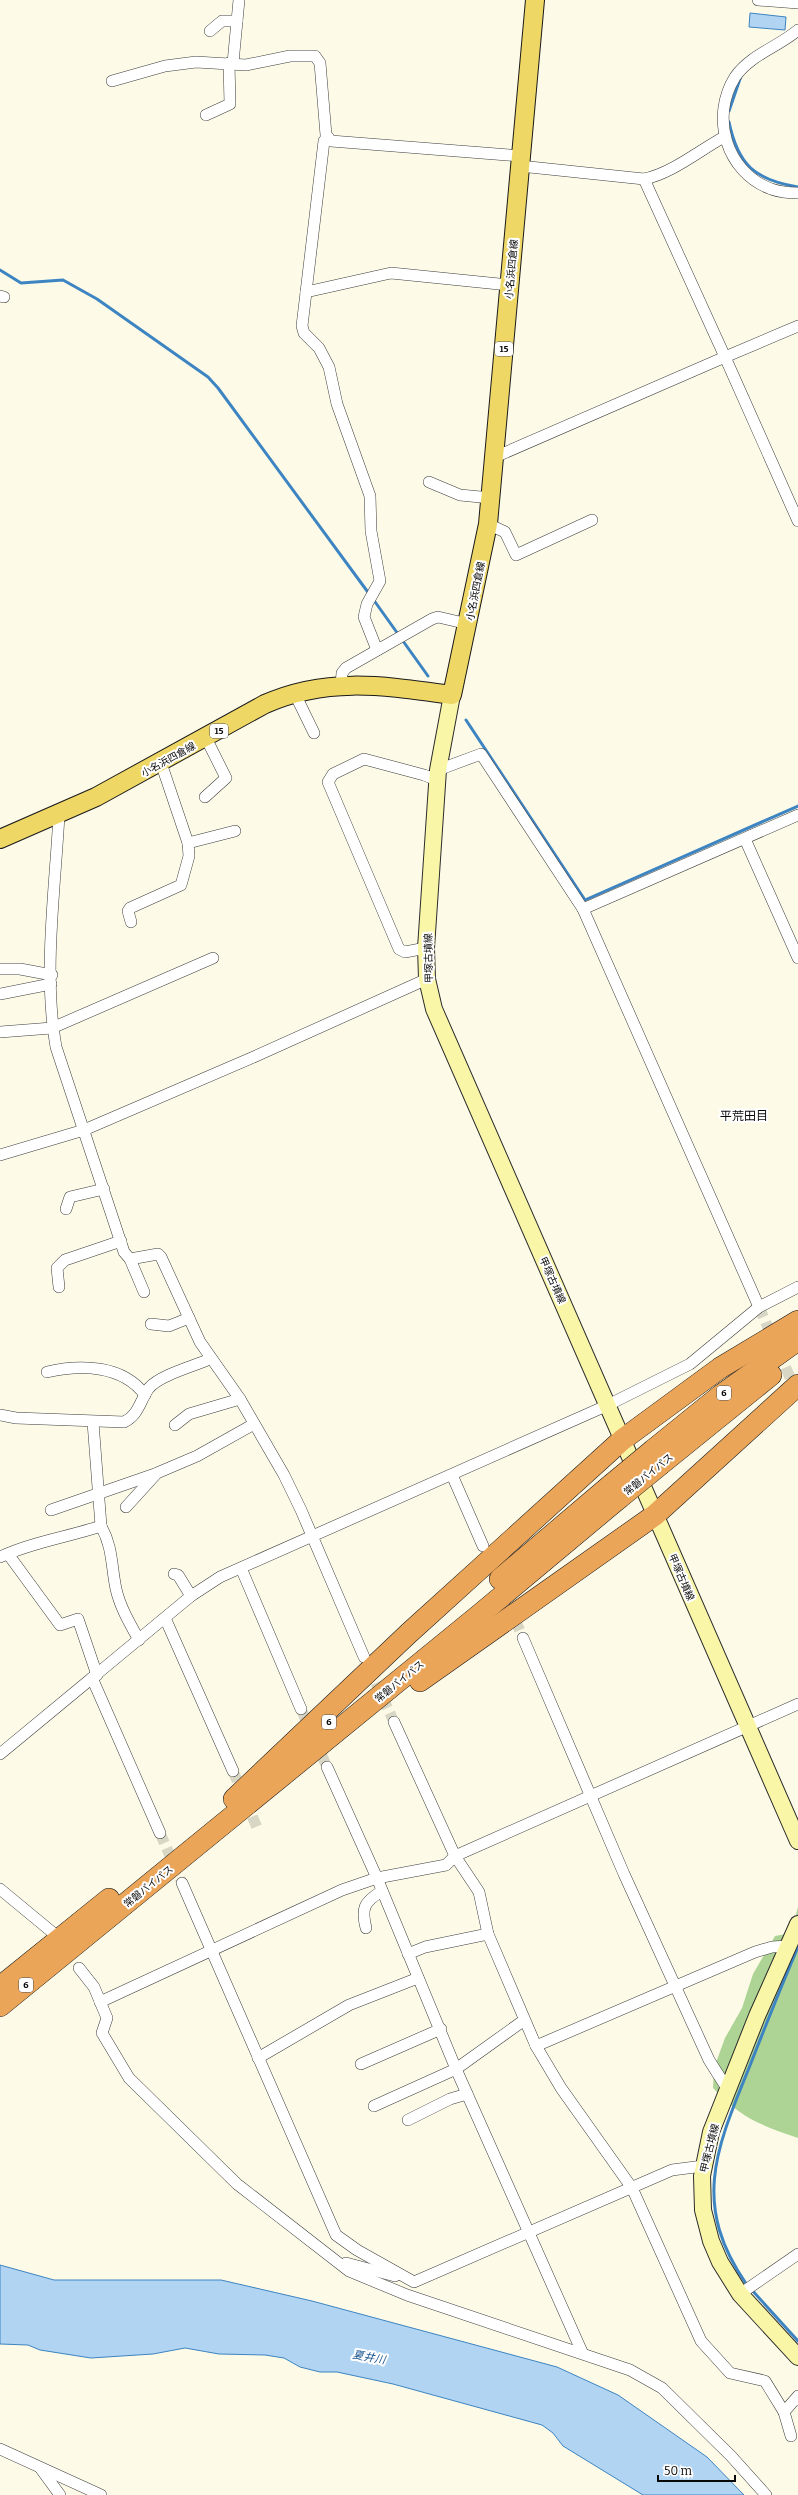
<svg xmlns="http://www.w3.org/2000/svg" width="798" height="2495" viewBox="0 0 798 2495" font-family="Bitter,'Noto Sans JP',serif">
<rect width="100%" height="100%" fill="#fdfbe7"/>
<path fill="#add495" d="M798,1907V2138C760,2125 741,2118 713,2088L714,2068L725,2038L742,2008L753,1974L775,1936L791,1933Z"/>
<g fill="#b0d4f1" stroke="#3d84c2">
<polygon points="750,13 786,17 785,30 749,27"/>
<polygon points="0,2265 54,2280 221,2280 312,2301 557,2367 618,2395 707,2457 744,2495 643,2495 563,2446 553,2433 542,2425 393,2384 337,2372 320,2372 300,2367 284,2358 265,2355 219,2354 185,2348 153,2354 91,2358 40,2350 28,2345 0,2344"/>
</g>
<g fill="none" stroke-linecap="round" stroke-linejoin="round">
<g stroke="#3d84c2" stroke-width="3">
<polyline points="729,111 741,76"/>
<path d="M729,122C738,165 755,180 798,187"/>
<polyline points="0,270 21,283 63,280 97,299 208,377 218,388 370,595"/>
<polyline points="373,599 428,676"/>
<polyline points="466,720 585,900 798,806"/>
<path d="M747,2285C691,2205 716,2149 749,2068C765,2027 781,1987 798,1947"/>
<polyline points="751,2289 798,2341"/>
</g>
<g stroke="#d8d7c6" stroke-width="11" stroke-dasharray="11 5.5" stroke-linecap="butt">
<polyline points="759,1307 796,1391"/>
<polyline points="502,1590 523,1638"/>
<polyline points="369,1668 394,1722"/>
<polyline points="301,1709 327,1767"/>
<polyline points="233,1771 258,1830"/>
<polyline points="160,1833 182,1883"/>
</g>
<g stroke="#3c3c3c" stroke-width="12">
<g id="street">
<polyline points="758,0 798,3"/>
<path d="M798,30C778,47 750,55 735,77C710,117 726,172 771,189C780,192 789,193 798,193"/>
<polyline points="210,31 222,21 237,21"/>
<polyline points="233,63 239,0"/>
<polyline points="112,81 165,66 196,62 246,65 290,56 315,56 320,63 326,135 331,141 521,156"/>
<polyline points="206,115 230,104 229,63"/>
<polyline points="328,137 324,141 302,326 304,333 319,348 329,367 337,404 370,496 371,531 380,581 367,604 364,617 377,650"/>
<path d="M520,166L644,179C671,174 700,150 724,137"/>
<polyline points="644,179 725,357 798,326"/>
<polyline points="306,292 391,273 509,285"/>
<polyline points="0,296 4,297"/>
<polyline points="495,457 725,357 798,521"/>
<polyline points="429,482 460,495 491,498"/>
<polyline points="488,524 505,532 516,555 592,520"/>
<polyline points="341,686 342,673 346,668 432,619 438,617 468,624"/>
<polyline points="294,692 314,733"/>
<polyline points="438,770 481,754 583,909 759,1307"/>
<polyline points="205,797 226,778 206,738"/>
<path d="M59,815C55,890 43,974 56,1047L124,1252L130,1259L158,1254L161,1257L200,1342L240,1399L284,1475L301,1510L364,1657"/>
<polyline points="745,839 798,958"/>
<polyline points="188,843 235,831"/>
<polyline points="583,909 798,815"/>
<polyline points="131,922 128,911 130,908 181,885 189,856 188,843 161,763"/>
<polyline points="426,948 405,952 399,949 328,782 333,774 364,759 424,775 437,780"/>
<polyline points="0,969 20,969 52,975"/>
<polyline points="0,994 51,984"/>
<polyline points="0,1032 52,1028 213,958"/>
<polyline points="0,1155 84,1130 256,1056 427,979"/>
<polyline points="66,1209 70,1197 104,1189"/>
<polyline points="130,1259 144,1292"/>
<polyline points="59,1287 57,1268 65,1260 121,1241"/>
<polyline points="151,1324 169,1326 189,1318"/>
<path d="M47,1372C81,1364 123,1365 145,1395"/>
<path d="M0,1415L16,1418L124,1422C139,1415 140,1400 149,1388C160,1375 194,1366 210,1359"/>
<polyline points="93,1422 101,1526"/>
<polyline points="175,1425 189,1414 240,1399"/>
<polyline points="452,1475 483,1546"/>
<polyline points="126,1507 157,1473 197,1456 254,1424"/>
<polyline points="51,1510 155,1474"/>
<polyline points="8,1554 60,1625 78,1619 97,1675"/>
<path d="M0,1557C32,1542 68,1537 101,1526C113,1548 111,1565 116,1589C120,1607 130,1624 139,1640"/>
<polyline points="241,1568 301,1709"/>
<polyline points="174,1574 178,1575 191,1596"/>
<polyline points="165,1618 233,1771"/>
<polyline points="523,1638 624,1874 709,2060 728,2090"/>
<polyline points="394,1722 455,1856 798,1704"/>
<polyline points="0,1754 92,1678"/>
<polyline points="327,1767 377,1878 456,2069 523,2021"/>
<polyline points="160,1833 92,1678 191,1596 220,1577 608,1405 690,1364 759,1307 798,1287"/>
<polyline points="182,1883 336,2235 357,2250 414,2282 672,2170 703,2166"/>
<polyline points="0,1889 52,1932"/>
<path d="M366,1928C361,1908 364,1902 382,1891"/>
<polyline points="408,1954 425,1947 488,1934"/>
<polyline points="79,1968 94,1987 107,2018 102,2033 129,2078 237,2184 349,2271 407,2295 630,2370 662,2388 731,2456 766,2495"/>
<polyline points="100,2002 342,1890 377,1878 446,1865 455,1856 479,1892 488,1934 536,2046 561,2088 632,2188 701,2341 730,2373 765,2381 784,2412 791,2436"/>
<polyline points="536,2046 755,1952 772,1947 789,1946"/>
<polyline points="258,2058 349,2005 418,1978"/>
<polyline points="361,2064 441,2029"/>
<polyline points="374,2106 456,2069 582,2352"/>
<polyline points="408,2120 450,2099 467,2094"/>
<polyline points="346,2263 395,2276"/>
<polyline points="740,2294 798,2254"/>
<polyline points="784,2412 798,2396"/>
<polyline points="0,2449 101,2495"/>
<polyline points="41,2469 60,2495"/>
</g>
</g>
<g stroke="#2b2b2b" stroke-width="18">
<g id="secondary">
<polyline points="452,695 438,770 426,948 427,979 434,1009 798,1841"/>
<polyline points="798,1924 757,2016 711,2132 702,2176 703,2210 711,2241 720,2262 740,2294 798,2357"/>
</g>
</g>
<g stroke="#1a1a1a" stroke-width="20">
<path id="primary" d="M0,839L96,797L265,704C328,676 386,686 452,695L488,524L535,0"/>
</g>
<g stroke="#1a1a1a" stroke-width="22">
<g id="highway">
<polyline points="653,1450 721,1395 798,1340"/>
<polyline points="661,1464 771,1375"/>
<polyline points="500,1579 612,1484"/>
<polyline points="420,1681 655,1515 798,1385"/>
<polyline points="234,1799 409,1633 622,1440 720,1368 798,1321"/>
<polyline points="0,1987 109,1899"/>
<polyline points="0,2006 478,1616 618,1499"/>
</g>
</g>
<use href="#street" stroke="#fff" stroke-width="11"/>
<use href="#secondary" stroke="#f9f6a7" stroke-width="16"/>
<use href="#primary" stroke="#efd766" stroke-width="18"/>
<use href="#highway" stroke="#eaa559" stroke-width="21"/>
<g stroke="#1a1a1a" stroke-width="22" stroke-linecap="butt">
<g id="highway-bridge">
<polyline points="612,1484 653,1450"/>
<polyline points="618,1499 661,1464"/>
</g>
</g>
<use href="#highway-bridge" stroke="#eaa559" stroke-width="21"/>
</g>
<g text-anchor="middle" stroke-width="4" stroke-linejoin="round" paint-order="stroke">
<g fill="#fff" stroke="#535353" stroke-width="1">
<rect x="495" y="342" width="18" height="14" rx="3"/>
<rect x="210" y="724" width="18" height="14" rx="3"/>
<rect x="717" y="1386" width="14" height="14" rx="3"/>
<rect x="322" y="1715" width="14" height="14" rx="3"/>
<rect x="19" y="1978" width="14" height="14" rx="3"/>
</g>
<g font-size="9" font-weight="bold" fill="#090909">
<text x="504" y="352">15</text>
<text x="219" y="734">15</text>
<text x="724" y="1396">6</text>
<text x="329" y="1725">6</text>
<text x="26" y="1988">6</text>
</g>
<g font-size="10" fill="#090909" stroke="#fff">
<text transform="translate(511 269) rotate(-85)" y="4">小名浜四倉線</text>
<text transform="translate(475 591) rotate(-79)" y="4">小名浜四倉線</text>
<text transform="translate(168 759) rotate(-29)" y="4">小名浜四倉線</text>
<text transform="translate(428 958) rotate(-91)" y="4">甲塚古墳線</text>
<text transform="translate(553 1280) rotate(66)" y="4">甲塚古墳線</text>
<text transform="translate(648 1474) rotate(-39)" y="4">常磐バイパス</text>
<text transform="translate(682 1577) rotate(67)" y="4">甲塚古墳線</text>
<text transform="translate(399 1681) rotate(-39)" y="4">常磐バイパス</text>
<text transform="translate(148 1886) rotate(-39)" y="4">常磐バイパス</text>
<text transform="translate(709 2148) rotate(-76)" y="4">甲塚古墳線</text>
</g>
<g font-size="11" font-style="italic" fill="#1d5791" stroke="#fff">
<text transform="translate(369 2357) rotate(10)" y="4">夏井川</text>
</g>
<g font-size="12" fill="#090909" stroke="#fff">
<text x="744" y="1120">平荒田目</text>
</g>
</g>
<path d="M658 2475v6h77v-6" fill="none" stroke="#090909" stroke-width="2"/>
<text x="664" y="2475" font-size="12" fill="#090909" stroke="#ffffff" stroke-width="3" paint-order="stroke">50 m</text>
</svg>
